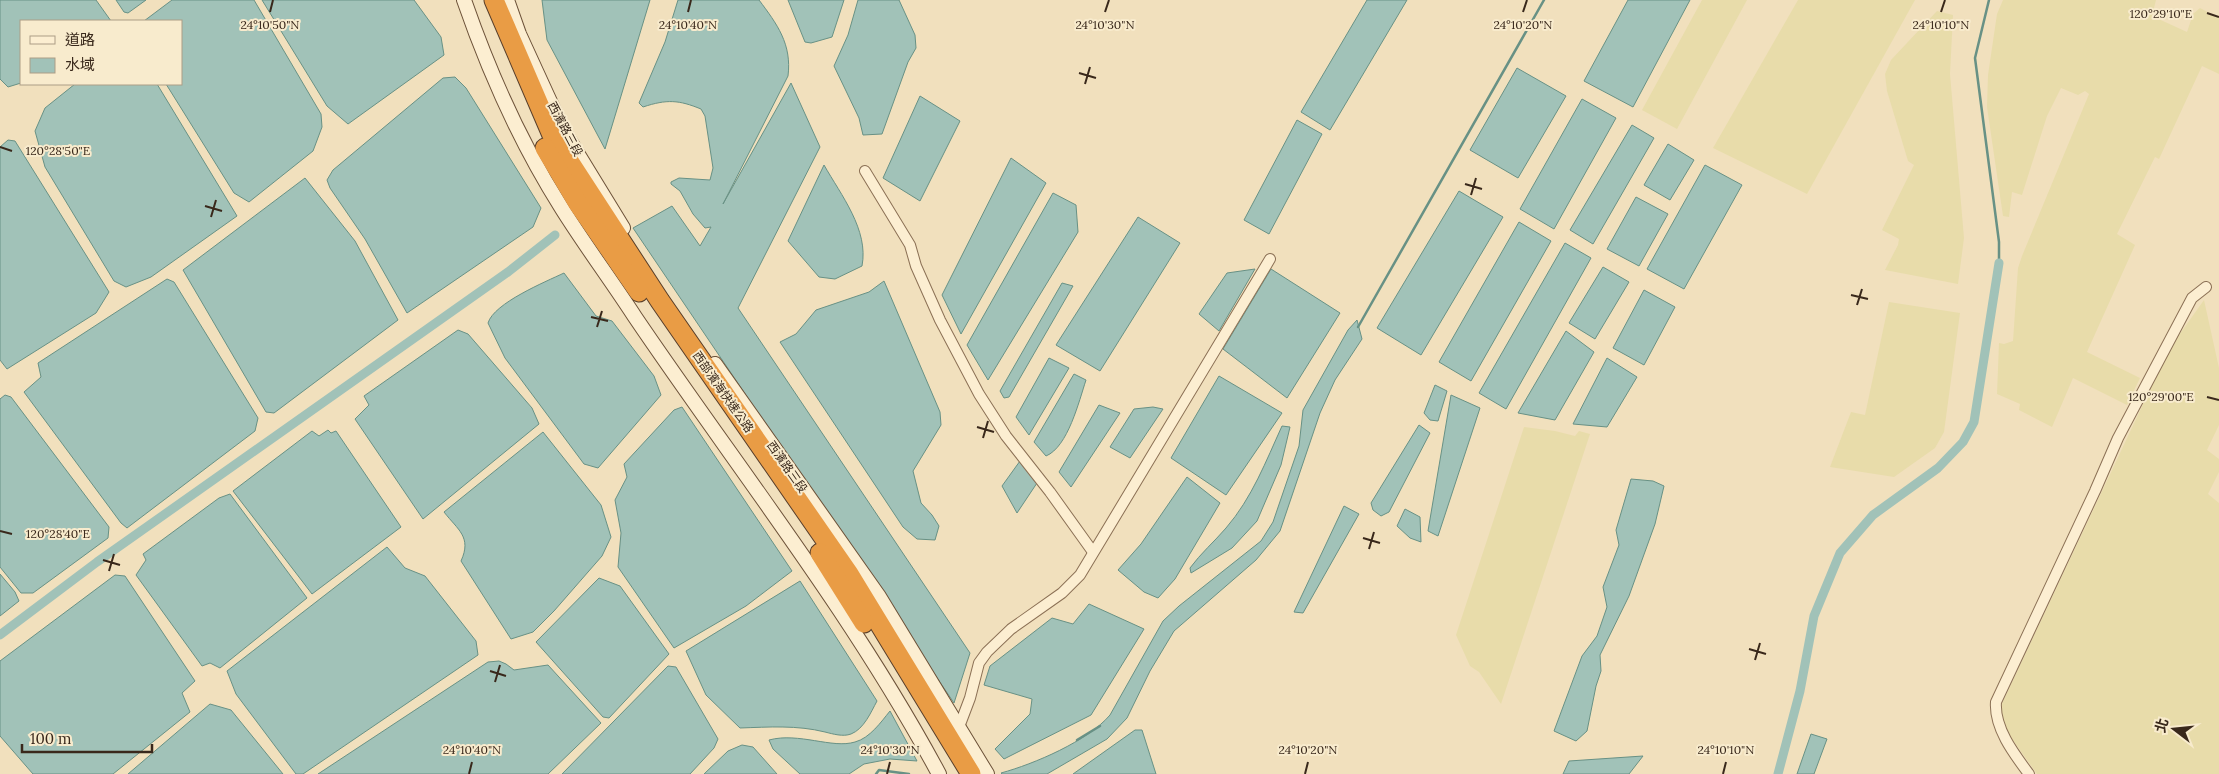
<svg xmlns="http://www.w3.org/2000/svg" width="2219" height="774" viewBox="0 0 2219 774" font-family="Lora,'Noto Sans TC',serif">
<rect width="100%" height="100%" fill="#f1e0bd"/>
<g fill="#e8dcaa">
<polygon points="1702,0 1747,0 1677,129 1642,110"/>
<polygon points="1798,0 1915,0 1807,194 1713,148"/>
<polygon points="2003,0 2156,0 2152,16 2187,32 2193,14 2200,8 2219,18 2219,74 2202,66 2159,159 2155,157 2117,234 2135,245 2087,352 2140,378 2127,405 2073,378 2052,427 2019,410 2020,404 1997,394 1999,343 2004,344 2013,341 2018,268 2022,256 2089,94 2085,91 2078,95 2061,88 2047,116 2022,195 2012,192 2009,217 2003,216 1987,107 1988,75 1997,14"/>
<polygon points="1937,11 1953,15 1950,74 1964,238 1958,284 1885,270 1898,245 1899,239 1882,230 1914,165 1908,161 1887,91 1885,74 1891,60"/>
<polygon points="2204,300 2219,368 2219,425 2207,450 2219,459 2219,472 2208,494 2219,503 2219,774 2037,774 2007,732 2000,708 2169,349"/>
<polygon points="1889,302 1960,313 1944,432 1935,448 1894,477 1830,467 1851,412 1865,415"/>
<polygon points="1524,427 1555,431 1575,436 1579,431 1590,434 1501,704 1479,672 1470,666 1456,635"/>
</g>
<g fill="#a1c2b8" stroke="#689185">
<polygon points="0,0 96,0 111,21 21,21 21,83 8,87 0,79"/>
<polygon points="116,0 146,0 128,13 124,12"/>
<polygon points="172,0 254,0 321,114 322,127 313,151 249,202 234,193 166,84 181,84 181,21 144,21"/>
<polygon points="262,0 414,0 441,37 444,55 348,124 327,106"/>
<polygon points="542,0 650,0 605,149 547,40"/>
<path d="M678,0H759C777,24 792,44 788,76L723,204L791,83L820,147L738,308L970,653L954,703L633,228L672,206L700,246L711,227L705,228L693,214L680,191L671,184V182L679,178L710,180L713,168L705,116L701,109C679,100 667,99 643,107L639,103L665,42Z"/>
<polygon points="788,0 844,0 832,37 811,43 805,42"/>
<polygon points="858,0 899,0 915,35 916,48 908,62 882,134 863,135 859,118 834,66 848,35"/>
<polygon points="1367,0 1407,0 1330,130 1301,112"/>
<polygon points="1628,0 1690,0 1633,107 1584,81"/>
<polygon points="1517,68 1566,96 1518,178 1470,150"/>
<polygon points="455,77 466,88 541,208 533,227 407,313 365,239 330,188 327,180 333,170 443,78"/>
<polygon points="75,84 157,84 237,216 151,277 126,287 114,281 45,167 35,131 45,108"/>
<polygon points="920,96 960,121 920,201 883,178"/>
<polygon points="1582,99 1616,118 1554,229 1520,209"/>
<polygon points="1297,120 1322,134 1269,234 1244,220"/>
<polygon points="1632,125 1654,138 1593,244 1570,230"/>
<polygon points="8,140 15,141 109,292 96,313 7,369 0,360 0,147"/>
<polygon points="1668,144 1694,160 1670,200 1644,185"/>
<polygon points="1011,158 1046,183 961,334 942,295"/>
<path d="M824,165C841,195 869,230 862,266L835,279L819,277L788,241Z"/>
<polygon points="1705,165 1742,185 1684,289 1647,269"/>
<polygon points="305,178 355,241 398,320 274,413 266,412 183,270"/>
<polygon points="1459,191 1503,217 1421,355 1377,328"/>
<polygon points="1053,193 1076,205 1078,232 988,380 967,345"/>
<polygon points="1636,197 1668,214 1639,266 1607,249"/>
<polygon points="1138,217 1180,243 1100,371 1056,345"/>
<polygon points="1519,222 1551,241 1471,381 1439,362"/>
<polygon points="1565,243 1591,258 1506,409 1479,393"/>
<polygon points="1603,267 1629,282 1595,339 1569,323"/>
<polygon points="1255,269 1219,331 1199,314 1227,273"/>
<polygon points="1271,269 1340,313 1287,398 1223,349"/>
<path d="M564,273L596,316L612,321L654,376L661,395L598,468L584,464L505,358L488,323C494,303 545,282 564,273Z"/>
<polygon points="167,279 174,282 258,418 255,431 127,528 121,523 24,392 41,377 38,363"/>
<polygon points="884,281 940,412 941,425 913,471 921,503 932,515 939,526 935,540 917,539 903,527 780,342 796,334 816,310 869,292"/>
<polygon points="1062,283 1073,286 1009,397 1004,398 1000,391"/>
<polygon points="1644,290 1675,307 1644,365 1613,348"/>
<path d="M1357,320L1362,339L1335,380L1320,413L1280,531L1256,560L1174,631L1150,671L1127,718L1107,739L1047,774H1002L1001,773C1034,764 1088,741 1110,715L1163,621L1179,606L1261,541L1273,522L1299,446L1303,410L1348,330Z"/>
<polygon points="458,330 468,334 532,408 539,424 423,519 355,419 369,405 364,396"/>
<polygon points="1566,331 1594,352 1555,420 1518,413"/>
<polygon points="1049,358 1069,368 1029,435 1016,417"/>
<polygon points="1607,358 1637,377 1607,427 1573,424"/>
<path d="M1074,374L1086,380C1079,401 1068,447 1046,456L1034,442Z"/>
<polygon points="1219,376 1282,413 1226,495 1171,458"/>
<polygon points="1435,385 1447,391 1438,421 1430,420 1424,413"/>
<polygon points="5,395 11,397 109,527 108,538 33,593 21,593 0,567 0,399"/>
<polygon points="1451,395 1480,408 1438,536 1428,531"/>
<polygon points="1099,405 1120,413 1071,487 1059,472"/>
<polygon points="682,407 792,571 746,606 674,648 618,567 621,533 615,500 627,477 624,464 674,410"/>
<polygon points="1153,407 1163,409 1130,458 1110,447 1134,409"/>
<polygon points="1419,425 1430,433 1389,512 1381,516 1373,510 1371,503"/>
<path d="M1282,426L1290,427L1281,465L1257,521L1232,548L1191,573L1190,568C1201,553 1214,542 1226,528C1252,498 1266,461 1282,426Z"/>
<polygon points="328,430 331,433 336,431 401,527 312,594 233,491 312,431 319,436"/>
<path d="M543,432L601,505L611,537L602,556L554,611L533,632L511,639L461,561C472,537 458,530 444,512Z"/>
<polygon points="1020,461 1037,483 1017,513 1002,486"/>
<polygon points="1187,477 1220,503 1175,579 1158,598 1144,592 1118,570 1141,544"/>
<polygon points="1631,479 1653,481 1664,486 1655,524 1629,596 1600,655 1601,671 1596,686 1587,731 1576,741 1554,731 1582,656 1597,636 1607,607 1603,587 1619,545 1616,530"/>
<polygon points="230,494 307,598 220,668 210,663 202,666 136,575 146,560 143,554 219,498"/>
<polygon points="1344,506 1359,514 1303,613 1294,612"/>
<polygon points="1405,509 1420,517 1421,542 1410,538 1397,526"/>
<polygon points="387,547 405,568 425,576 476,641 478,655 303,774 296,774 236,694 227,671"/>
<polygon points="0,574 15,592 19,601 0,616"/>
<polygon points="115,575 125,576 195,681 182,693 190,712 113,774 33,774 0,736 0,661"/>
<polygon points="599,578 620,586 669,654 609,718 603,717 536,642"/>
<path d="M800,581L877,701C871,712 864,729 851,734C843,737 833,734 825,732C797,725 769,727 740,728L706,695L686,651Z"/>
<polygon points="1089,604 1144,629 1091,715 1004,759 995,749 1030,714 1032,699 984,685 990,666 1052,618 1073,624"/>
<polygon points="499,661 506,664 514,670 548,665 601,723 548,774 318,774 488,662"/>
<polygon points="668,666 676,667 718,739 714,748 690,774 562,774"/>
<polygon points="210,704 231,710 283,774 128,774"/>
<path d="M890,711L917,761L890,759L864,764L849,774H800L773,749L769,740C799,732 832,749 855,742C870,738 881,722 890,711Z"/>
<polygon points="1135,730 1142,730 1156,774 1073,774"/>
<polygon points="1811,734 1827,739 1814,774 1797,774"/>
<polygon points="742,745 753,747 777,774 704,774 728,751"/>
<polygon points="1643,756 1629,774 1563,774 1569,761"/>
</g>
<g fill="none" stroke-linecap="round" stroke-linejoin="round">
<g stroke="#689185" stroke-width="2.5">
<polyline points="1989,0 1975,58 1999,242 1999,263"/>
<polyline points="1358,327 1544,0"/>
<polyline points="1077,740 1100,726"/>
<polyline points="876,774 879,770 909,774"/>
</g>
<g stroke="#a1c2b8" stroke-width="9">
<polyline points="0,635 97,562 508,272 555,235"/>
<polyline points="1778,774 1800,691 1814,616 1840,553 1873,515 1938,468 1963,442 1974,422 1999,263"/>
</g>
<g stroke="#8b7055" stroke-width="12">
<g id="street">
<polyline points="865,171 910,245 916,266 940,320 979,394 1006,436 1050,492 1093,552"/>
<polyline points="959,727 970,698 979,663 987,652 1011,629 1062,593 1080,575 1270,259"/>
<path d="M2029,774C2014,754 1994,728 1996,702L2095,491L2118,438L2192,298L2206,287"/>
</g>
</g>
<g stroke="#6c5138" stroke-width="16">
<g id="secondary">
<path d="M464,0C489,72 520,142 561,207C584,244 611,280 635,317C738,469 852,612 939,774"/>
<polyline points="507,0 519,34 563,130 623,228"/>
<polyline points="715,364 878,595 987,774"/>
</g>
</g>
<g stroke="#583e2a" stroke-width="21">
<g id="highway">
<polyline points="494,0 552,135 660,301 849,574 971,774"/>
<polyline points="545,148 577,202 639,292"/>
<polyline points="820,553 864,623"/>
</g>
</g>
<use href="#street" stroke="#fceed1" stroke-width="10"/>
<use href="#secondary" stroke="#fceed1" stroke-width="14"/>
<use href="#highway" stroke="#e99c45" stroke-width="19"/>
</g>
<path fill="none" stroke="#39281b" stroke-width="2" d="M270,12L273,0M688,12L691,0M1105,12L1109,0M1523,12L1527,0M1941,12L1945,0M2207,13L2219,17M1079,73L1096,78M1085,84L1090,67M0,147L12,151M1465,184L1482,189M1471,195L1476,178M205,206L222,211M211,217L216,200M1851,295L1868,299M1857,305L1862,289M591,317L608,321M597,327L602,311M2207,397L2219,400M977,427L994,432M983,438L988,421M0,531L12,534M1363,538L1380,543M1369,549L1374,532M103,560L120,565M109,571L114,554M1749,649L1766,654M1755,660L1760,643M490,671L506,676M495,682L500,665M469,774L472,762M887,774L890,762M1305,774L1308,762M1723,774L1726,762"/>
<g text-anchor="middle" stroke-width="4" stroke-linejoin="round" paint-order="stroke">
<g font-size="12" fill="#39281b" stroke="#f8ebcd">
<text transform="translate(565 129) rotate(62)" y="4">西濱路三段</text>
<text transform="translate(723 392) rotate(55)" y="4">西部濱海快速公路</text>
<text transform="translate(787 467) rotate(55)" y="4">西濱路三段</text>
</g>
</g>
<g font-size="12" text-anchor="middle" fill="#39281b" stroke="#f8ebcd" stroke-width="4" stroke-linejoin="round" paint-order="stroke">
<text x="2161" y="18">120°29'10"E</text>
<text x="270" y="29">24°10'50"N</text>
<text x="688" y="29">24°10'40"N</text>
<text x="1105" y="29">24°10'30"N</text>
<text x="1523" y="29">24°10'20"N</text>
<text x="1941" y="29">24°10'10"N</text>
<text x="58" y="155">120°28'50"E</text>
<text x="2161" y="401">120°29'00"E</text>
<text x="58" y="538">120°28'40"E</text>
<text x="472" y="754">24°10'40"N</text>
<text x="890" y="754">24°10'30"N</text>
<text x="1308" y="754">24°10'20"N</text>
<text x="1726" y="754">24°10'10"N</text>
</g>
<rect x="20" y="20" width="162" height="65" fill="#f8ebcd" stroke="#ac9d86"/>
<rect x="30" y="36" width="25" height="8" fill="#fceed1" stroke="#ac9d86"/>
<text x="65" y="45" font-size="15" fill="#39281b">道路</text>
<rect x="30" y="58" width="25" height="15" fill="#a1c2b8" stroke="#ac9d86"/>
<text x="65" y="70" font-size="15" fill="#39281b">水域</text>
<g transform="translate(2174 729) rotate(286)" stroke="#f8ebcd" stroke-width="4" paint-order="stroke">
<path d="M0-4L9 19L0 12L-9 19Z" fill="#39281b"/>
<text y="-8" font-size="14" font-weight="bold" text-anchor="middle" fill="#39281b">北</text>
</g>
<path d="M22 744v8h130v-8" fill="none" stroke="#39281b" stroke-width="2.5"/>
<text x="30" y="744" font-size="15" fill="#39281b" stroke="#f8ebcd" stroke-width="4" paint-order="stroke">100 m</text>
</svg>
